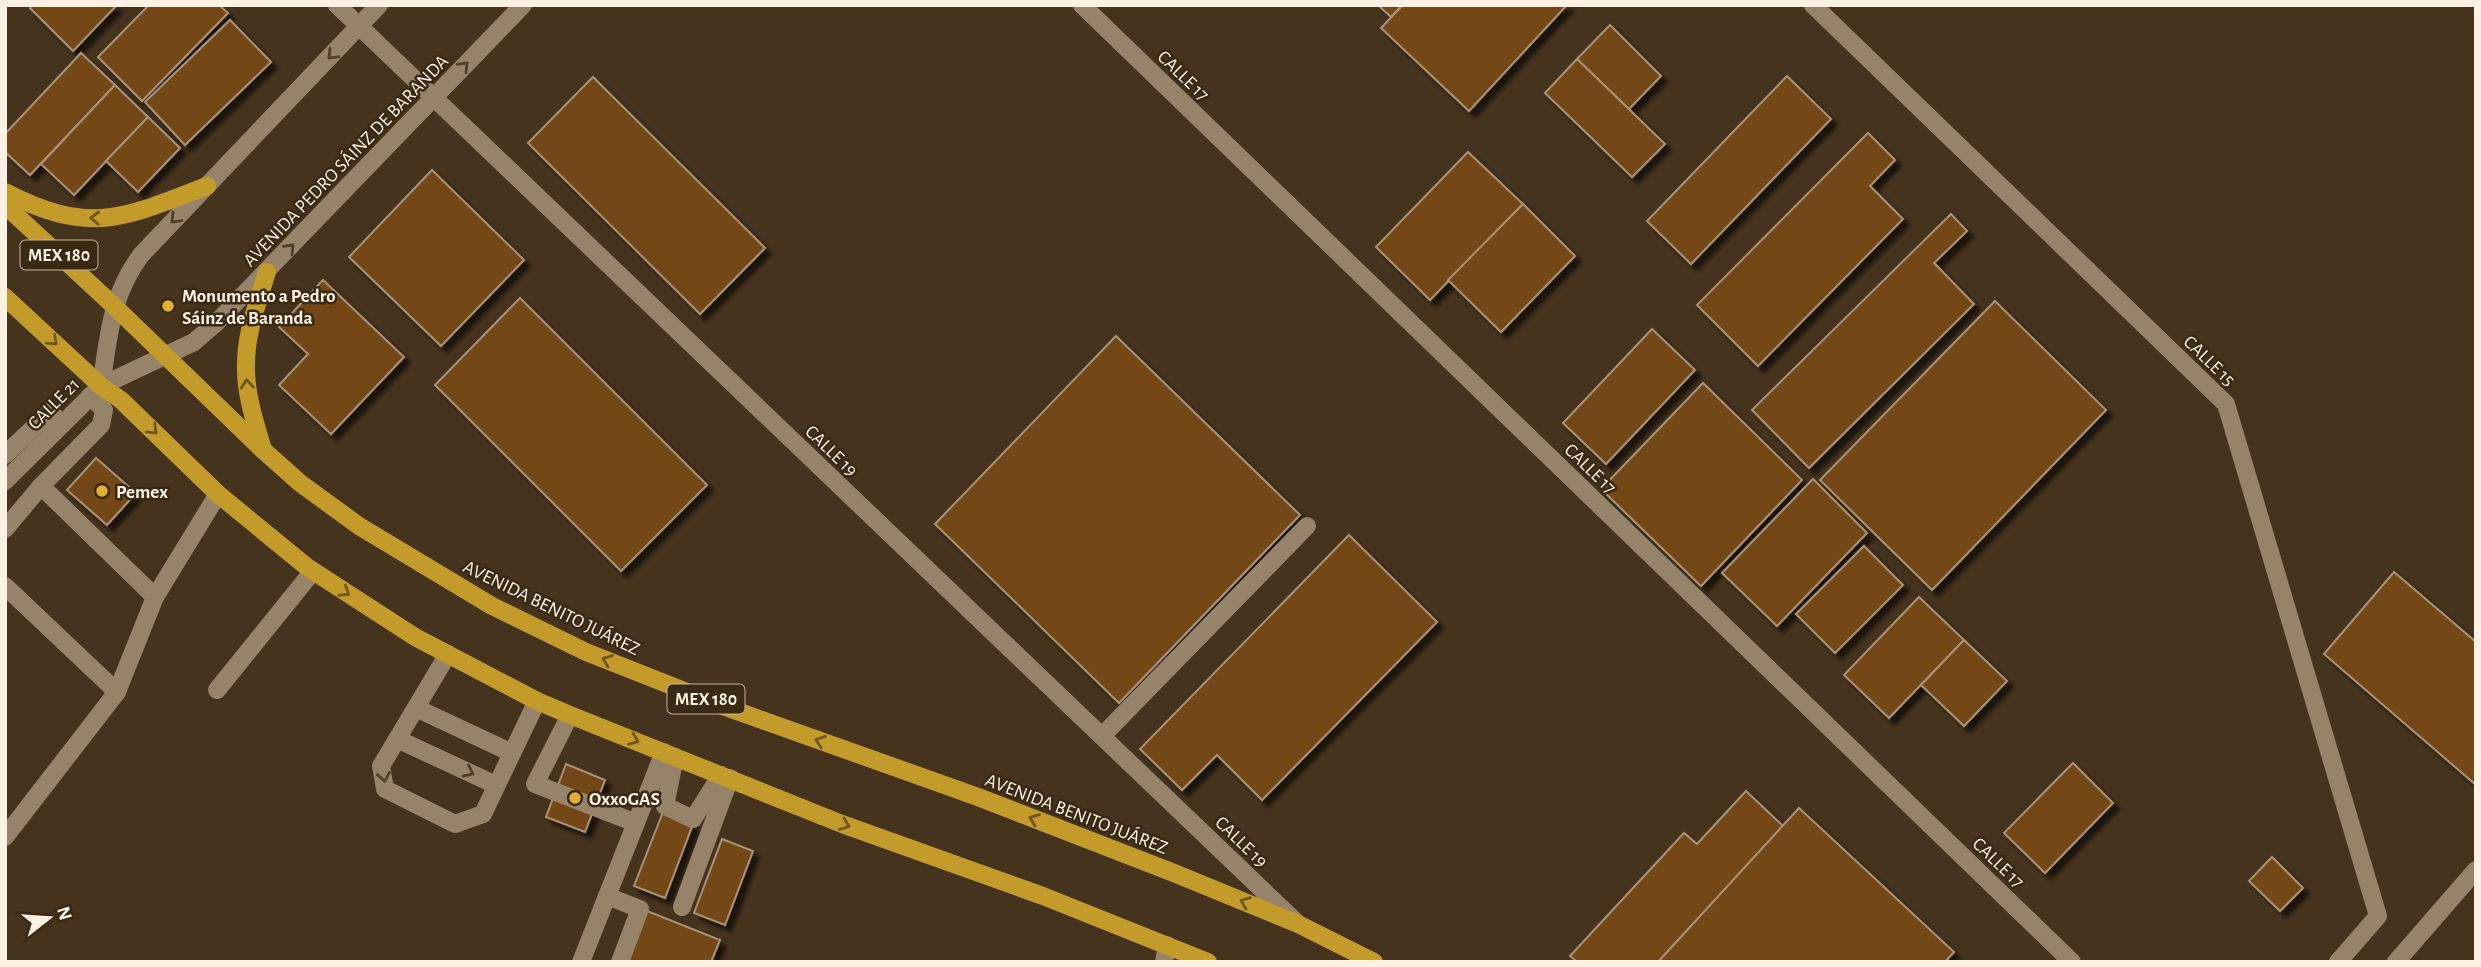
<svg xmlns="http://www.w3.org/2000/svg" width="2481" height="967" viewBox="0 0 2481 967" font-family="'Alegreya Sans',sans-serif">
<defs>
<filter id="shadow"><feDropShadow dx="6" dy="6" stdDeviation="2" flood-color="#0009"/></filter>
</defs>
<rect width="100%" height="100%" fill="#45331d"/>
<g fill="#734713" stroke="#a9917a" stroke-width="2" filter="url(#shadow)">
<polygon points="32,5 117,5 73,51 30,8"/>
<polygon points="149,5 219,5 228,13 142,101 98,57"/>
<polygon points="1378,5 1402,5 1391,17"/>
<polygon points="1403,5 1567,5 1469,111 1381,28"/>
<polygon points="230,20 271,62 185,145 145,102"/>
<polygon points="1610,25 1661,76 1629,109 1577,59"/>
<polygon points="81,53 115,85 30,175 5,152 5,134"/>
<polygon points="1577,59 1665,144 1632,177 1545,93"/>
<polygon points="1787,76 1831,119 1691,264 1647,221"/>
<polygon points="593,77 765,248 700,314 528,143"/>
<polygon points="115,85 148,117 74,195 41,164"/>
<polygon points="148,117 180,148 138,192 106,161"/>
<polygon points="1868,133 1895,160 1870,186 1903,219 1758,366 1697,305"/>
<polygon points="1468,152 1523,204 1430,300 1376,247"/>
<polygon points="432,170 524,260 441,346 349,257"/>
<polygon points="1523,204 1575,256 1501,332 1448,280"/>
<polygon points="1951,214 1967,231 1934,263 1974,304 1809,468 1752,410"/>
<polygon points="323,280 404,357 331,434 279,385 308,354 279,327"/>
<polygon points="520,298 707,485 621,571 435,385"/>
<polygon points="1995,301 2106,410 1932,590 1820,480"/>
<polygon points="1652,329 1695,370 1606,464 1563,423"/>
<polygon points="1116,336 1300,515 1119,703 935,524"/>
<polygon points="1703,383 1802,480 1701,586 1601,489"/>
<polygon points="96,458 136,493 107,525 67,490"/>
<polygon points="1813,479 1867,533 1777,626 1722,573"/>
<polygon points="1349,535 1437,622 1262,800 1217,755 1182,790 1140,749"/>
<polygon points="1864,546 1903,585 1835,653 1796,614"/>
<polygon points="2394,572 2476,642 2476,785 2324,654"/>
<polygon points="1919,597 1964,640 1889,718 1844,675"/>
<polygon points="1964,640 2007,681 1964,726 1921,685"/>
<polygon points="2073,763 2113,803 2045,873 2004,833"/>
<polygon points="566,764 605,780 585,832 546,817"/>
<polygon points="1746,791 1783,826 1658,962 1577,962 1570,956 1684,833 1697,844"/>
<polygon points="1799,808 1954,952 1945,962 1658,962"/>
<polygon points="663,812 693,824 665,898 634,886"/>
<polygon points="722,839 753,851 725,925 694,913"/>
<polygon points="2272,857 2303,888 2280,911 2249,881"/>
<polygon points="642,909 720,940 711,962 623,962"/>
</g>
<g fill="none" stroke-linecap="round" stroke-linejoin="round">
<g stroke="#97826a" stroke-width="18">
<polyline points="337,5 1296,922"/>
<polyline points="1082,5 2072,962"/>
<polyline points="1813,5 2226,404 2378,916 2338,962"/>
<path d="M101,386C109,336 110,297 141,255L379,5"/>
<polyline points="5,455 50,412 62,424"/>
<polyline points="5,481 101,386 194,342 217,322 523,5"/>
<polyline points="41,486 155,597"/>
<polyline points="5,529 41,486 101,425 104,410 90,396"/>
<polyline points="5,586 117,692"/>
<polyline points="448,654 381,766 385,789 455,824 483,814 537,701"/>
<polyline points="217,690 313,571"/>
<polyline points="416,708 512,753"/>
<polyline points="570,715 535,784 636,823"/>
<polyline points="1102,736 1307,526"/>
<polyline points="397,739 496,785"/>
<polyline points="675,757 665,806 693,819 721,775"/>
<polyline points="5,837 117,692 155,597 218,494"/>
<polyline points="607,896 640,909 620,962"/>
<polyline points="682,907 730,778"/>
<polyline points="581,962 664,752"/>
<polyline points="1164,962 1167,945"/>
<polyline points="2396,962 2476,870"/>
</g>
<g stroke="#c39b2a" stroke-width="18">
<path d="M5,192C90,236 124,218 207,186"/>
<polyline points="5,205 114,306 263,450 300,483 359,526 492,606 586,652 720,705 978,797 1174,873 1298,924 1374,962"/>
<polyline points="5,297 101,386 121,400 218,494 307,567 415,637 537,701 570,715 842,824 1043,896 1208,962"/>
<path d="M263,450C255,422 245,393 246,364C246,332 258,302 267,272"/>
</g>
</g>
<defs><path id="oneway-chevron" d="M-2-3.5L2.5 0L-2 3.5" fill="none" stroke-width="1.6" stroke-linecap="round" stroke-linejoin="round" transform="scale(1.75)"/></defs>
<g stroke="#513f29">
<use href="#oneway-chevron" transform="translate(332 55) rotate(134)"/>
<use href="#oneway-chevron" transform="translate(464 66) rotate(-46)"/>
<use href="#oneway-chevron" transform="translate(175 219) rotate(134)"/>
<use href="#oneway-chevron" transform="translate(290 248) rotate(-46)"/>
<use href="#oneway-chevron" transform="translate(469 772) rotate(25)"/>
<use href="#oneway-chevron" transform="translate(384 777) rotate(80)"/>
</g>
<g stroke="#71571c">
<use href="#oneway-chevron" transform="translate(95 218) rotate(-178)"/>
<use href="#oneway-chevron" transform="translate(53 341) rotate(43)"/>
<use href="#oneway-chevron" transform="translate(247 384) rotate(-95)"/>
<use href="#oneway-chevron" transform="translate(153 430) rotate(44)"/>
<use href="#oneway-chevron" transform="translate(345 592) rotate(33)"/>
<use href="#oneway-chevron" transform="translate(607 660) rotate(-158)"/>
<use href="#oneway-chevron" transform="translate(634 740) rotate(22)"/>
<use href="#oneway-chevron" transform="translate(820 741) rotate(-160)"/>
<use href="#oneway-chevron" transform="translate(1034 819) rotate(-159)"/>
<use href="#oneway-chevron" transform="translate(845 825) rotate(21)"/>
<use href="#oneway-chevron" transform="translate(1245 902) rotate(-158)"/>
</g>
<g fill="#e1af34" stroke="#3a2913" stroke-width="2.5">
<circle cx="168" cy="306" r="7"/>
<circle cx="102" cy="491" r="7"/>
<circle cx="575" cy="798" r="7"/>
</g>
<g text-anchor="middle" stroke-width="5" stroke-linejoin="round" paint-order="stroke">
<g fill="#3a2913" stroke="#c2b5a5" stroke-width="2">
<rect x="20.5" y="240.5" width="77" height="29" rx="5"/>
<rect x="667.5" y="684.5" width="77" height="29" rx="5"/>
</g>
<g font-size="18" font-weight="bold" fill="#fcf1e3">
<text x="59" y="261">MEX 180</text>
<text x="706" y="705">MEX 180</text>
</g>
<g font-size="19" fill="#fcf1e3" stroke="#3a2913">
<text transform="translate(1184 75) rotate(44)" y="7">CALLE 17</text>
<text transform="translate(345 160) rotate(-46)" y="7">AVENIDA PEDRO SÁINZ DE BARANDA</text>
<text transform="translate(2210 360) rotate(44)" y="7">CALLE 15</text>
<text transform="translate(53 403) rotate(-45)" y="7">CALLE 21</text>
<text transform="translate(832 450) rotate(44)" y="7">CALLE 19</text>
<text transform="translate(1591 468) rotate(44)" y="7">CALLE 17</text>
<text transform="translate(552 607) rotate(26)" y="7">AVENIDA BENITO JUÁREZ</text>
<text transform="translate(1077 813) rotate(21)" y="7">AVENIDA BENITO JUÁREZ</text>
<text transform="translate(1242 841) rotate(44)" y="7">CALLE 19</text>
<text transform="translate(1999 862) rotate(44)" y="7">CALLE 17</text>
</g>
<g font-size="19" font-weight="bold" fill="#fcf1e3" stroke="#3a2913" text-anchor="start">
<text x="182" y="302">Monumento a Pedro<tspan x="182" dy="22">Sáinz de Baranda</tspan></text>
<text x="116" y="498">Pemex</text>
<text x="589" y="805">OxxoGAS</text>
</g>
</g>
<rect width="2481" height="967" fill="none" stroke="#fcf1e3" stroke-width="14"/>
<g transform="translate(49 918) rotate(73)" stroke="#3a2913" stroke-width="5" paint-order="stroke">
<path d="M0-5L12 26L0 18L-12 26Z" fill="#fcf1e3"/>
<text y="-10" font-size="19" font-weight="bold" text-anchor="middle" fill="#fcf1e3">N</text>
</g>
</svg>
